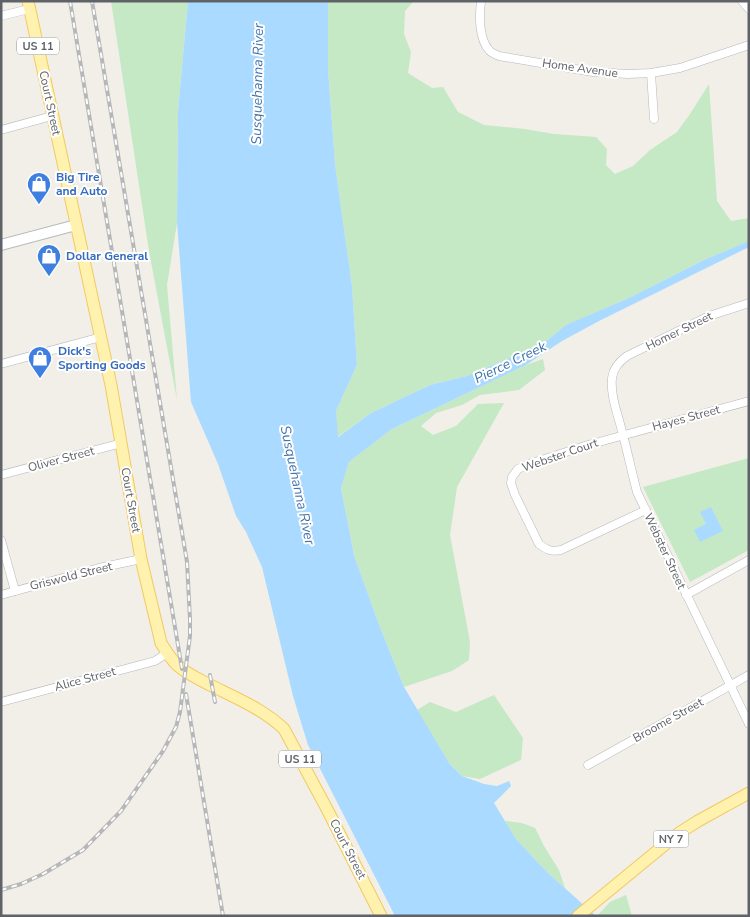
<svg xmlns="http://www.w3.org/2000/svg" width="750" height="917" viewBox="0 0 750 917" font-family="'Nunito Sans',sans-serif">
<rect width="100%" height="100%" fill="#f1efe8"/>
<g fill="#c5e8c5">
<polygon points="111,1 188,1 178,111 177,223 167,285 177,400 149,251"/>
<polygon points="328,1 414,1 405,11 404,34 411,52 408,73 432,88 443,87 458,112 484,125 525,129 554,134 596,137 607,149 606,165 615,174 633,166 650,150 677,132 690,114 709,84 717,201 731,221 749,218 749,241 706,259 627,299 567,325 548,340 510,358 467,376 430,385 371,413 337,437 336,411 357,365 352,286 335,164 328,69"/>
<polygon points="543,359 545,370 519,390 480,395 462,405 436,413 421,426 433,435 456,426 478,404 504,403 457,487 450,535 470,642 469,660 452,671 404,687 378,622 354,555 341,488 349,462 392,429 526,365"/>
<polygon points="749,458 749,550 690,582 643,487"/>
<polygon points="494,695 523,738 521,760 480,779 462,776 449,763 417,710 430,702 456,712"/>
<polygon points="505,821 522,823 535,828 544,846 559,870 565,888 548,873 516,839"/>
<polygon points="626,895 632,916 597,916 610,902"/>
</g>
<g fill="#aadaff">
<polygon points="188,1 328,1 328,69 335,164 352,286 357,365 336,411 338,437 371,413 430,385 467,376 510,358 548,340 566,325 627,299 706,259 749,241 749,247 599,321 562,341 526,365 392,429 349,462 341,488 354,555 378,622 404,687 449,763 462,776 484,784 497,786 509,781 511,786 494,803 516,839 548,873 596,916 395,916 308,745 293,696 262,567 246,532 236,516 218,464 191,402 177,223 178,111"/>
<polygon points="711,507 723,531 700,542 694,530 706,524 700,512"/>
</g>
<g fill="none" stroke-linecap="round" stroke-linejoin="round">
<g stroke="#b5b8bc" stroke-width="9">
<g id="minor">
<polyline points="742,1 749,9"/>
<path d="M481,2C479,16 479,39 489,50C491,53 495,54 499,56L593,72L628,74L651,73L680,68L749,45"/>
<polyline points="1,16 29,9"/>
<polyline points="651,73 654,119"/>
<polyline points="1,130 52,116"/>
<path d="M749,303L709,316L627,356C620,361 613,369 612,378C610,397 619,417 623,435C628,454 632,473 637,492L749,724"/>
<polyline points="1,364 101,337"/>
<polyline points="1,475 122,443"/>
<path d="M646,510L561,550C551,552 547,550 539,544L515,495L511,483L512,477L518,469L529,464L588,445L749,401"/>
<polyline points="1,540 15,591"/>
<polyline points="1,595 99,568 141,559"/>
<polyline points="686,595 749,560"/>
<polyline points="1,702 155,661 167,653"/>
<polyline points="588,765 749,675"/>
</g>
</g>
<g stroke="#b6babf" stroke-width="12">
<polyline id="secondary" points="1,245 76,225"/>
</g>
<g stroke="#f2c960" stroke-width="13">
<g id="primary">
<path d="M28,1L111,385L141,559L161,643C166,651 170,658 177,665C187,674 199,679 210,685C236,698 263,709 284,729L328,811L381,916"/>
<polyline points="578,916 679,833 698,821 749,793"/>
</g>
</g>
<use href="#minor" stroke="#fff" stroke-width="8"/>
<use href="#secondary" stroke="#fff" stroke-width="10"/>
<use href="#primary" stroke="#fff2af" stroke-width="11"/>
<g stroke="#b6b7b8" stroke-width="4">
<g id="rail">
<polyline points="70,1 182,669"/>
<polyline points="210,675 215,702"/>
<polyline points="186,694 223,916"/>
<polyline points="1,890 21,884 43,874 83,850 121,811 163,751 176,727 180,712 186,666 190,636 190,619 187,562 92,1"/>
</g>
</g>
<use href="#rail" stroke="#fff" stroke-width="2" stroke-dasharray="5.5" stroke-linecap="butt"/>
</g>
<defs>
<g id="shop-pin" transform="scale(1.25)"><path d="M0 17L-7.5 6A9.5 9.5 0 1 1 7.5 6Z" fill="#3f7fe0" stroke="#fff"/><path d="M-5-2.5h2.3a2.7 3.5 0 0 1 5.4 0H5L5.5 6h-11ZM-1.5-2.5h3a1.5 2.3 0 0 0-3 0Z" fill="#fff"/></g>
</defs>
<g fill-rule="evenodd">
<use href="#shop-pin" x="39" y="184"/>
<use href="#shop-pin" x="49" y="256"/>
<use href="#shop-pin" x="40" y="358"/>
</g>
<g text-anchor="middle" stroke-width="4" stroke-linejoin="round" paint-order="stroke">
<g fill="#fff" stroke="#8f9295" stroke-width="1">
<rect x="17" y="37.5" width="42" height="17" rx="4"/>
<rect x="279" y="750.5" width="42" height="17" rx="4"/>
<rect x="653.5" y="830.5" width="35" height="17" rx="4"/>
</g>
<g font-size="11" font-weight="bold" fill="#5f6368">
<text x="38" y="50">US 11</text>
<text x="300" y="763">US 11</text>
<text x="671" y="843">NY 7</text>
</g>
<g font-size="12" fill="#5f6368" stroke="#fff">
<text transform="translate(580 68) rotate(8)" y="4">Home Avenue</text>
<text transform="translate(50 103) rotate(78)" y="4">Court Street</text>
<text transform="translate(679 331) rotate(-26)" y="4">Homer Street</text>
<text transform="translate(686 418) rotate(-15)" y="4">Hayes Street</text>
<text transform="translate(560 455) rotate(-19)" y="4">Webster Court</text>
<text transform="translate(61 459) rotate(-15)" y="4">Oliver Street</text>
<text transform="translate(131 500) rotate(80)" y="4">Court Street</text>
<text transform="translate(665 551) rotate(65)" y="4">Webster Street</text>
<text transform="translate(71 576) rotate(-14)" y="4">Griswold Street</text>
<text transform="translate(85 679) rotate(-15)" y="4">Alice Street</text>
<text transform="translate(668 720) rotate(-29)" y="4">Broome Street</text>
<text transform="translate(348 849) rotate(63)" y="4">Court Street</text>
</g>
<g font-size="12" font-weight="bold" fill="#366cbe" stroke="#fff" text-anchor="start">
<text x="56" y="181">Big Tire<tspan x="56" dy="14">and Auto</tspan></text>
<text x="66" y="260">Dollar General</text>
<text x="58" y="355">Dick's<tspan x="58" dy="14">Sporting Goods</tspan></text>
</g>
<g font-size="14" font-style="italic" fill="#4174aa" stroke="#fff">
<text transform="translate(257 84) rotate(-89)" y="5">Susquehanna River</text>
<text transform="translate(510 362) rotate(-26)" y="5">Pierce Creek</text>
<text transform="translate(298 485) rotate(78)" y="5">Susquehanna River</text>
</g>
</g>
<rect width="750" height="917" fill="none" stroke="#5f6368" stroke-width="5"/>
</svg>
